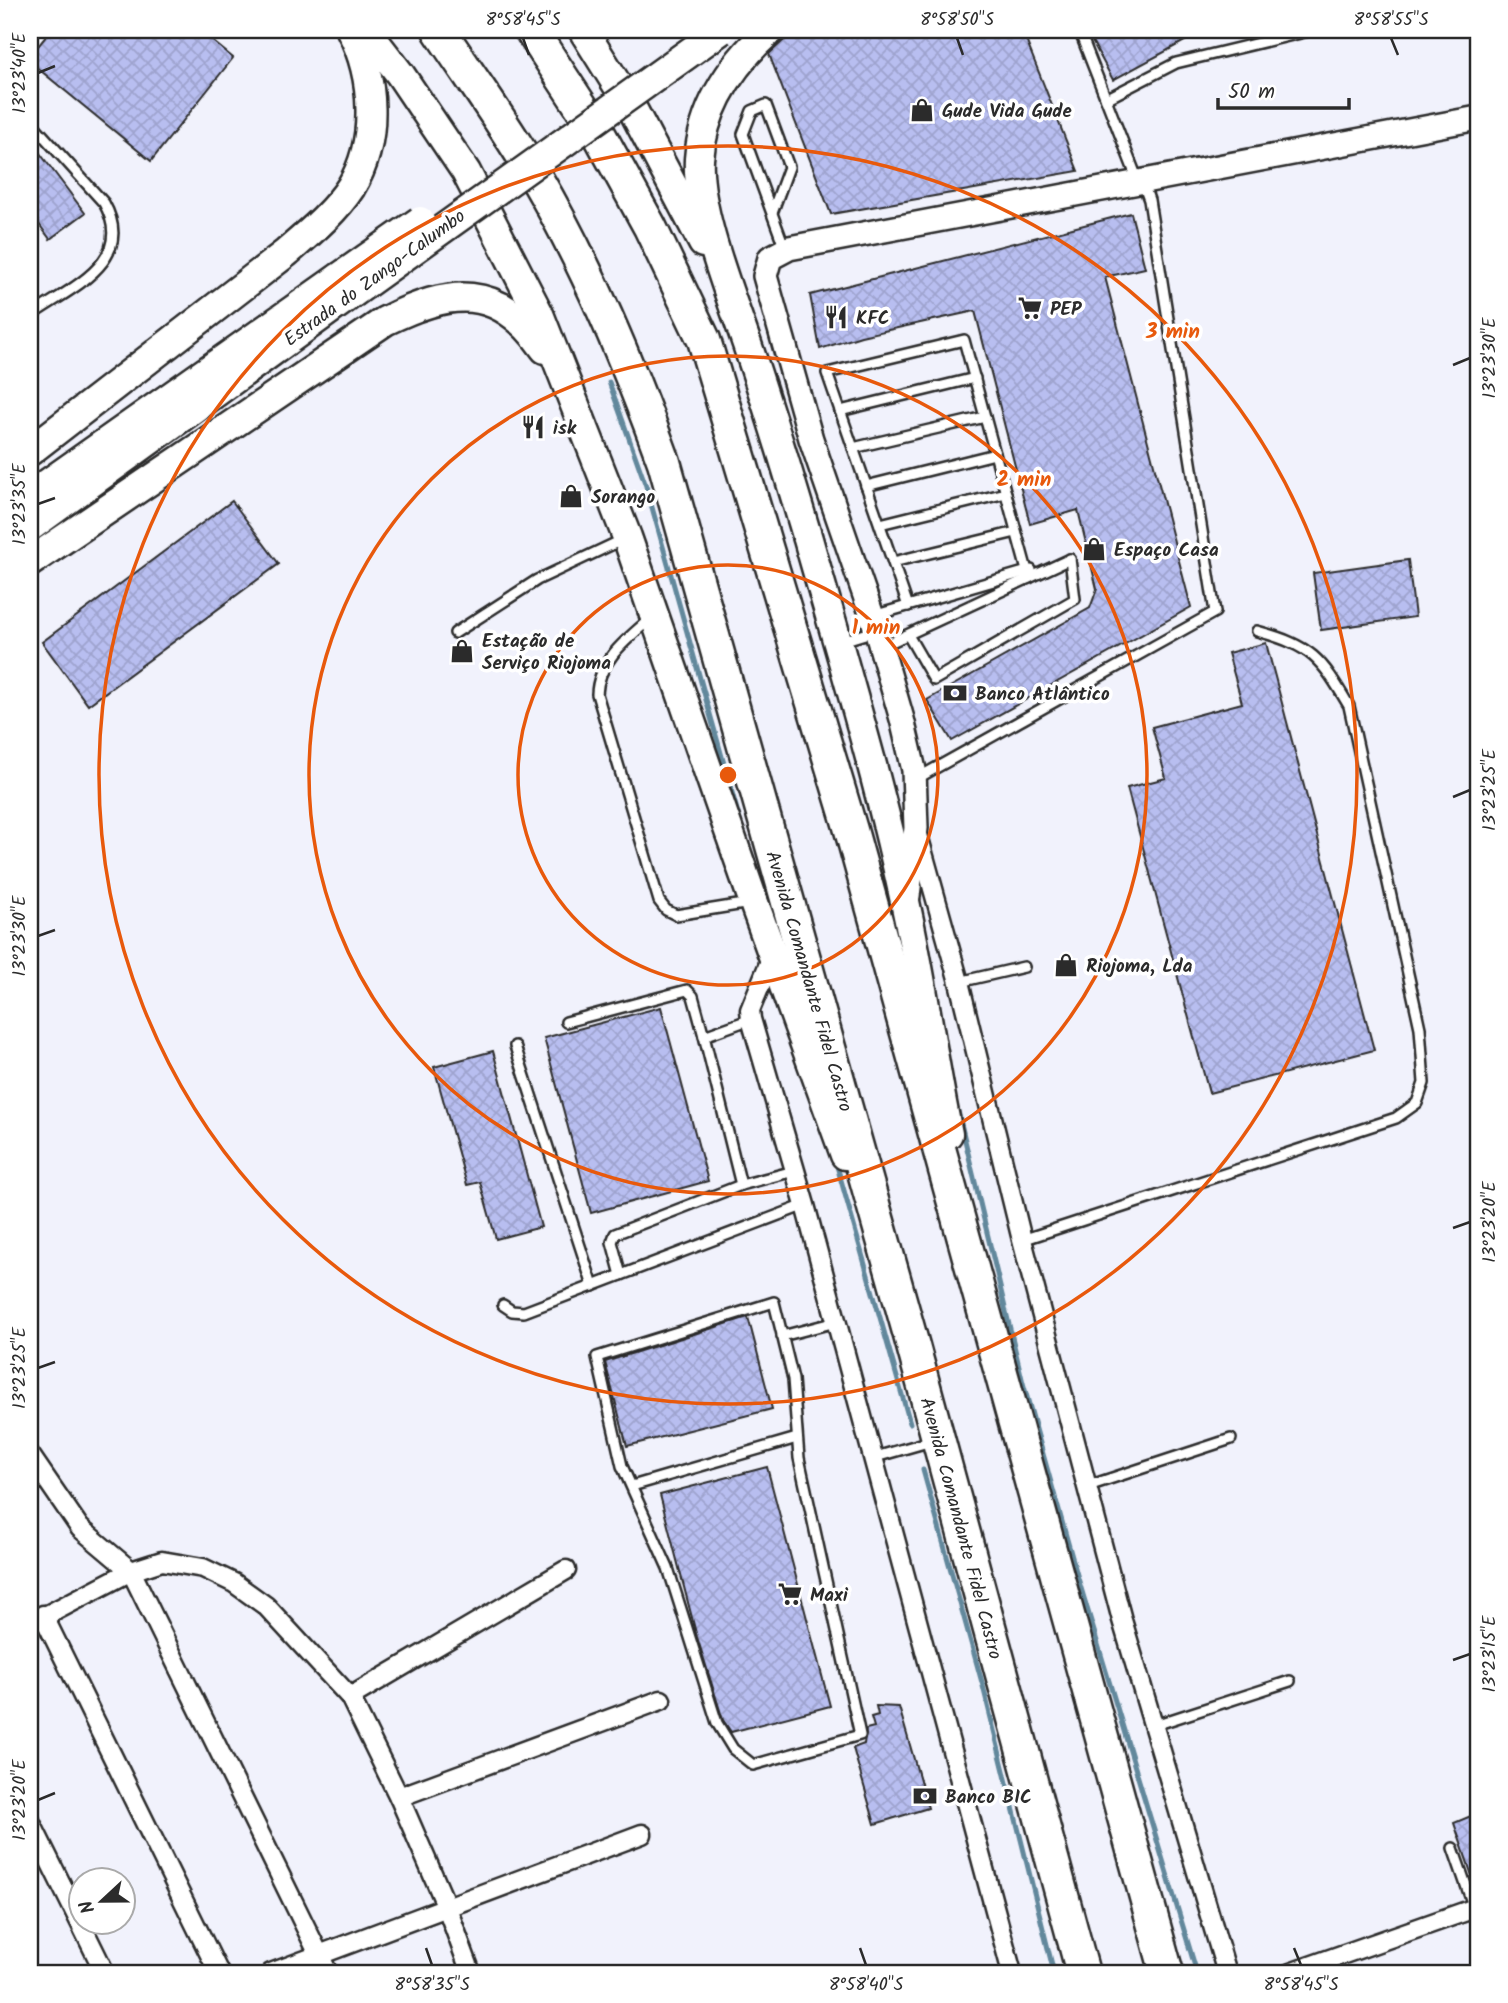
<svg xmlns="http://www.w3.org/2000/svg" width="1508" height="2003" viewBox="0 0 1508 2003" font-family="Kalam,sans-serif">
<defs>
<pattern id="building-cross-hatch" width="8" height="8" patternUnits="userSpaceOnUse" patternTransform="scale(1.75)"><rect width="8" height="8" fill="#b8bef0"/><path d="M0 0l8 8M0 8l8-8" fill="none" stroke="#9ea3ce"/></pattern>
</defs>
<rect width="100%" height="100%" fill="#f1f2fc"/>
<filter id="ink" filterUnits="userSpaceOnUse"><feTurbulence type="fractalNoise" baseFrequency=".0143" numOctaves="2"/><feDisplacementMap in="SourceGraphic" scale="14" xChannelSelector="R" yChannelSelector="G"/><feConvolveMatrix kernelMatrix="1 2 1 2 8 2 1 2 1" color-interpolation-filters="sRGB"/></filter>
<g filter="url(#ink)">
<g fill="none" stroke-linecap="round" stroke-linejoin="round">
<g stroke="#62889c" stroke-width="5">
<polyline points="778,38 789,30"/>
<polyline points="609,382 646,486 742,828"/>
<polyline points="958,1111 1023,1383 1077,1575 1197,1973"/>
<polyline points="835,1159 910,1423"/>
<polyline points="923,1470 983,1686 1054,1973"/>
</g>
</g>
<g fill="url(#building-cross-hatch)" stroke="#2b2b2b" stroke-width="2">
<polygon points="51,30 199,30 233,58 151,161 30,62 30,56"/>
<polygon points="795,30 1022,30 1078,171 831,214 769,54"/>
<polygon points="1086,30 1205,30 1113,80"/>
<polygon points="30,140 85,213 50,239 30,212"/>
<polygon points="1131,213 1145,268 1105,277 1191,607 952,741 927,700 1090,608 1097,589 1078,510 1030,524 975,311 861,336 820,349 810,295"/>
<polygon points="232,501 279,564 88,705 42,642"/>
<polygon points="1408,560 1415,617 1321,630 1313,573"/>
<polygon points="1266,643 1374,1050 1209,1093 1127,788 1166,778 1152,727 1242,703 1228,653"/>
<polygon points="661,1007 708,1181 591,1213 544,1038"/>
<polygon points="493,1051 541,1227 496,1239 480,1182 467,1185 434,1067"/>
<polygon points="748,1317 772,1409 627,1446 605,1362"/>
<polygon points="767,1467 830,1706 731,1732 723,1720 697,1637 660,1495"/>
<polygon points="876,1706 899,1707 928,1808 875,1824 853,1748 864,1744 866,1729 874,1727 871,1717 878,1715"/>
<polygon points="1478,1813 1478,1887 1476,1887 1454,1823"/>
</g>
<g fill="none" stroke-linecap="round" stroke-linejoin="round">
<g stroke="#2b2b2b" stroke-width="14">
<g id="service">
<polyline points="1079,30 1138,181"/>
<polyline points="1106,99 1176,63 1313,30"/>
<path d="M30,121L104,203C137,262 71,287 30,316"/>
<polyline points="772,213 789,167 766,105 752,111 743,134 785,249"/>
<polyline points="840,411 975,378"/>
<polyline points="853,448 985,417"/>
<polyline points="866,486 995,454"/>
<polyline points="880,524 1006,493"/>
<polyline points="893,562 1016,532"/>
<polyline points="908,606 827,373 964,340 1029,578"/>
<polyline points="873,616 1031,570"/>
<path d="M650,619C627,639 598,661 597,694L659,901L666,910L676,915L750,903"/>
<polyline points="455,633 537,580 624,539"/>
<polyline points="908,635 934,680 1075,599 1070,559"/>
<polyline points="842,641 875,631"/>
<polyline points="883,646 1070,559"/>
<polyline points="916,779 1215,612 1149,200 1142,181"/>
<polyline points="959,982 1024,967"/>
<polyline points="566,1022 687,990 693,996 704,1036 751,1019"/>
<polyline points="704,1036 741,1185 794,1171"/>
<polyline points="515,1046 593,1286"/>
<path d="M1022,1240L1396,1118L1417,1103L1424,1083L1420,1028L1349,706C1321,658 1312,646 1257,631"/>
<polyline points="621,1275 612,1242 615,1234 741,1185"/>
<polygon points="774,1302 793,1379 799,1458 860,1735 753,1765 733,1749 717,1723 668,1568 622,1466 597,1357"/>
<polyline points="503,1305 512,1311 524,1312 805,1205"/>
<polyline points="782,1336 836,1322"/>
<polyline points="872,1458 935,1440"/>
<polyline points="632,1486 797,1438"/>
<polyline points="1088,1486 1231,1439"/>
<polyline points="1155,1725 1290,1681"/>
<polyline points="1453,1848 1474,1908"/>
</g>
</g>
<g stroke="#2b2b2b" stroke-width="23">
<g id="minor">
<polyline points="918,835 959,982 1022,1240 1122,1620 1227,1973"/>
<polyline points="773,954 750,1010 751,1019 805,1205 1012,1973"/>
<polyline points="30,1455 80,1528 131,1571 328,1973"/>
<polyline points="43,1615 219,1973"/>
<polyline points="30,1624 131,1571 162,1561 203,1568 234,1583 266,1606 350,1697 399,1797 446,1905 471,1973"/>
<polyline points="350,1697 566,1570"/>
<polyline points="399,1797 661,1700"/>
<polyline points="30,1821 105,1973"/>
<polyline points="271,1973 642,1834"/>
<polyline points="1290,1973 1478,1907"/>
</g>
</g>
<g stroke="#2b2b2b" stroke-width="28">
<polyline id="tertiary" points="908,896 916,828 914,770 902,719 872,616 811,439 765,276 770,258 789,248 1478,118"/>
</g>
<g stroke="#2b2b2b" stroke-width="33">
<g id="primary">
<polyline points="366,30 400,74 466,172 539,314 627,537 754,903 845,1155"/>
<polyline points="583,30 633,110 703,243"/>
<path d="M770,30C732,64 703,107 699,159C696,212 732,299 749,350C770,412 789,476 808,539C843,662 881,786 907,911C923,985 933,1060 948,1134"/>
<path d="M30,451L286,253C308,234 335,212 351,187C379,141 375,77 351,30"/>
<polyline points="30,496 340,277"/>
<polyline points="30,527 353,293"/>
<path d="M30,562L385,321C450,289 498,282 545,349"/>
</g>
</g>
<g stroke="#2b2b2b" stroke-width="37">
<g id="motorway">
<path d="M439,30C471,78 506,126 535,176C588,267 628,363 664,462L913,1346L1083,1973"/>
<polyline points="531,30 599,134 650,227 704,340 851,830 1167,1973"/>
</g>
</g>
<use href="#service" stroke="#fff" stroke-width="9"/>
<use href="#minor" stroke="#fff" stroke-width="18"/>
<use href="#tertiary" stroke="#fff" stroke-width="23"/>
<use href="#primary" stroke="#fff" stroke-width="28"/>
<use href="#motorway" stroke="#fff" stroke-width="32"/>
<g stroke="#2b2b2b" stroke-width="33" stroke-linecap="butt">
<g id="primary-bridge">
<polyline points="340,277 420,221"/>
<polyline points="353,293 721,30"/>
</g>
</g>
<use href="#primary-bridge" stroke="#fff" stroke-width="28"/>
</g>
</g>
<path fill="none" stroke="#2b2b2b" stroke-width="2.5" d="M523,38L529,55M957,38L963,55M1391,38L1398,55M38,73L55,66M1453,365L1470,358M38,504L55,498M1453,797L1470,790M38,936L55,930M1453,1228L1470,1222M38,1368L55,1362M1453,1660L1470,1654M38,1800L55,1793M426,1948L432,1965M860,1948L866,1965M1294,1948L1301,1965"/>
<g fill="none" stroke="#e8590c" stroke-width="3.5">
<circle cx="728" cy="775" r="210"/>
<circle cx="728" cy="775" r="419"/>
<circle cx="728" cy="775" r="629"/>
</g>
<defs>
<g id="shop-bare" transform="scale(1.89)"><path d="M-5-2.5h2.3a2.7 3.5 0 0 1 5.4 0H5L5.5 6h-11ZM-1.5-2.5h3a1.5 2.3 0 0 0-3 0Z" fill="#2b2b2b" stroke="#fff" stroke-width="2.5" paint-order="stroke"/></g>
<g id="supermarket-bare" transform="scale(1.89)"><path d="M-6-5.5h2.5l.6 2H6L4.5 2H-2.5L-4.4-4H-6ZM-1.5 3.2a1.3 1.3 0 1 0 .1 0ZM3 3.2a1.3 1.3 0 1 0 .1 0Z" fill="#2b2b2b" stroke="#fff" stroke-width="2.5" paint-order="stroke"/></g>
<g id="restaurant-bare" transform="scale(1.89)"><path d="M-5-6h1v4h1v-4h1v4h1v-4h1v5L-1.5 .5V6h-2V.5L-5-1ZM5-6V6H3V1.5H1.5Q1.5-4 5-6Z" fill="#2b2b2b" stroke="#fff" stroke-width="2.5" paint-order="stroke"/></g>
<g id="bank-bare" transform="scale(1.89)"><path d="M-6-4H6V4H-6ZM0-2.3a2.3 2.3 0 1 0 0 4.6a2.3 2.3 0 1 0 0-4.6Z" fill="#2b2b2b" stroke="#fff" stroke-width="2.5" paint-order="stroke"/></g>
</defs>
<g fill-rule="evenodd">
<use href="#shop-bare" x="922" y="110"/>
<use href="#supermarket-bare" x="1030" y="308"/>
<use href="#restaurant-bare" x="836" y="317"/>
<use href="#restaurant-bare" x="533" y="427"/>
<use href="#shop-bare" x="571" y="496"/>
<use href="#shop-bare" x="1094" y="549"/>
<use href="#shop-bare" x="462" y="651"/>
<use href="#bank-bare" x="955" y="693"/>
<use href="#shop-bare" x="1066" y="965"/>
<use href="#supermarket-bare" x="790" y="1594"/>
<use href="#bank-bare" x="925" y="1796"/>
</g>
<g text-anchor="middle" stroke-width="7" stroke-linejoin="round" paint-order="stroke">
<g font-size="19" font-weight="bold" fill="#2b2b2b" stroke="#fff" text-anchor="start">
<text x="942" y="117">Gude Vida Gude</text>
<text x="1050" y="315">PEP</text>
<text x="856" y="324">KFC</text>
<text x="553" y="434">isk</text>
<text x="591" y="503">Sorango</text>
<text x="1114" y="556">Espaço Casa</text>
<text x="482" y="647">Estação de<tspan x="482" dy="22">Serviço Riojoma</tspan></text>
<text x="975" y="700">Banco Atlântico</text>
<text x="1086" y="972">Riojoma, Lda</text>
<text x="810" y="1601">Maxi</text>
<text x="945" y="1803">Banco BIC</text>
</g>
<g font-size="19" fill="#2b2b2b" stroke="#fff">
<text transform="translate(374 277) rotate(-36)" y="7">Estrada do Zango-Calumbo</text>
<text transform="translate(810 981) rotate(74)" y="7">Avenida Comandante Fidel Castro</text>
<text transform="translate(962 1528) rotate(75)" y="7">Avenida Comandante Fidel Castro</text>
</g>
</g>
<circle cx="728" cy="775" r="10" fill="#e8590c" stroke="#fff" stroke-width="3.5"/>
<g font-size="21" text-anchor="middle" font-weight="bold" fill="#e8590c" stroke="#fff" stroke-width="7" stroke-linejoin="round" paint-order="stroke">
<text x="1173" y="338">3 min</text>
<text x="1024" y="486">2 min</text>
<text x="876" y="634">1 min</text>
</g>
<rect width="1508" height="2003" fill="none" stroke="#fff" stroke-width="77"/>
<g transform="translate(102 1901) rotate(248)"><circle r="33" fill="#ffffff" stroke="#aaaaaa" stroke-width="2"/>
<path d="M0-5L12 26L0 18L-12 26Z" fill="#2b2b2b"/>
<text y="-10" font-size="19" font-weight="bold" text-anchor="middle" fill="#2b2b2b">N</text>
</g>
<path d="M1218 98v10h131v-10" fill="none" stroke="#2b2b2b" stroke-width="3.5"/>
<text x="1228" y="98" font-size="21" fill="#2b2b2b" stroke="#ffffff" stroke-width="5" paint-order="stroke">50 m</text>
<rect x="38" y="38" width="1432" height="1927" fill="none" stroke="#2b2b2b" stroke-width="2.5"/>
<g font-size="18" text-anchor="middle" fill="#2b2b2b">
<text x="523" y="25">8°58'45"S</text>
<text x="957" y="25">8°58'50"S</text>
<text x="1391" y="25">8°58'55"S</text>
<text transform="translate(19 73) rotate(-90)" y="6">13°23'40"E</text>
<text transform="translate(1489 358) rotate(-90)" y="6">13°23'30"E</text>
<text transform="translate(19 504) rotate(-90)" y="6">13°23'35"E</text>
<text transform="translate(1489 790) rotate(-90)" y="6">13°23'25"E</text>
<text transform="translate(19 936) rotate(-90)" y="6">13°23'30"E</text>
<text transform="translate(1489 1222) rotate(-90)" y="6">13°23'20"E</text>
<text transform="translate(19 1368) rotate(-90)" y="6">13°23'25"E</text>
<text transform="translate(1489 1654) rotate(-90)" y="6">13°23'15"E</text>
<text transform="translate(19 1800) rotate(-90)" y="6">13°23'20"E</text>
<text x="432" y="1990">8°58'35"S</text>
<text x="866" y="1990">8°58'40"S</text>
<text x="1301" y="1990">8°58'45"S</text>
</g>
</svg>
